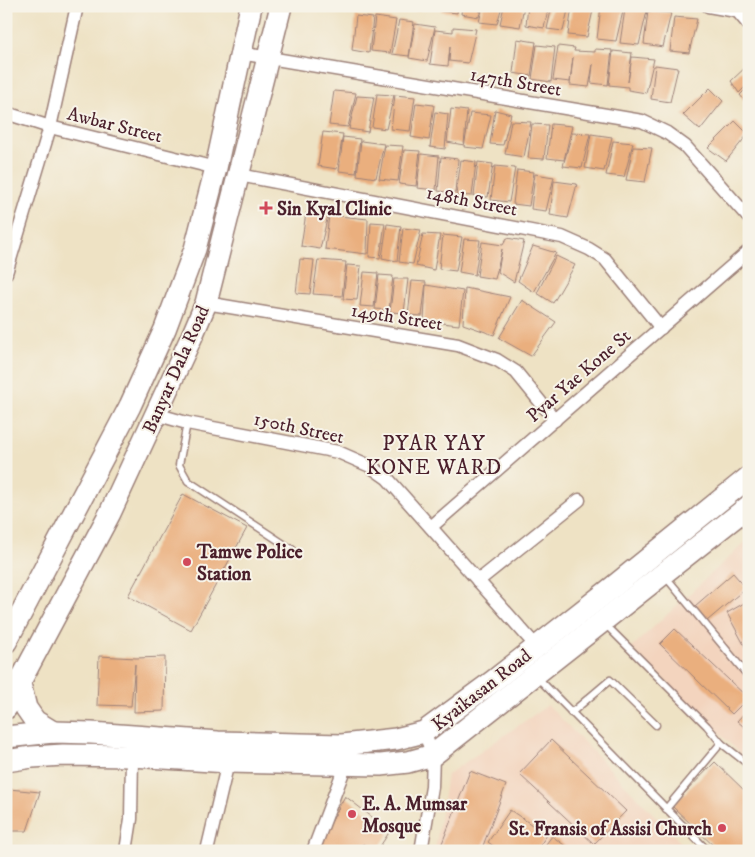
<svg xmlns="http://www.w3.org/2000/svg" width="755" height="857" viewBox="0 0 755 857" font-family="'IM FELL DW Pica',serif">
<rect width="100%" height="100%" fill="#f7f3e8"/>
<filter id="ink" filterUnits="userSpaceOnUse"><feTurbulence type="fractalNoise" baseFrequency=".02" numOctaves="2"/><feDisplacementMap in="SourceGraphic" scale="10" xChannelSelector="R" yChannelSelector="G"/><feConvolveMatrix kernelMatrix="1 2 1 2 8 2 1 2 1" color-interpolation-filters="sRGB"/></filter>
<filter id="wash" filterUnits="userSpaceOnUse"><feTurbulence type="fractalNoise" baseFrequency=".0096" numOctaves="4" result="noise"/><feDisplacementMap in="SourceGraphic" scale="20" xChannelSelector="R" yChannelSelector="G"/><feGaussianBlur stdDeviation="1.12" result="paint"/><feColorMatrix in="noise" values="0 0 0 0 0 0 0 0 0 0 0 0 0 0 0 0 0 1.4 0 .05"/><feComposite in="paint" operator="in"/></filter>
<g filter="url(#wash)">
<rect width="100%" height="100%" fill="#eee2c4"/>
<g fill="#f3d4be">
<polygon points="749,539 749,754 745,758 631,648"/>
<polygon points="548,705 689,851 435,851 447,775"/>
</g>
<g id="blocks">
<g fill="#eaaf7e">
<polygon points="402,6 420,6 419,11 401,9"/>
<polygon points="442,6 458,6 457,13 441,11"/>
<polygon points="462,6 481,6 479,17 461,14"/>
<polygon points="483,6 502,6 497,24 479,22"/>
<polygon points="504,6 524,6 520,27 500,24"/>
<polygon points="528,6 549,6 544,28 526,25"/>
<polygon points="552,6 569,6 563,31 547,29"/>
<polygon points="572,6 594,6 587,37 568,35"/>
<polygon points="601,6 624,7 616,41 597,39"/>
<polygon points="625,9 647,11 639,45 620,43"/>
<polygon points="648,11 671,13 663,47 644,44"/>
<polygon points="356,16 373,18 369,53 352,50"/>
<polygon points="375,17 396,20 390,53 371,51"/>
<polygon points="674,17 697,19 689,53 670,51"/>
<polygon points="399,20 414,22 409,56 392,54"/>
<polygon points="415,24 435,27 427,61 409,58"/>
<polygon points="453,27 476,29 468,63 449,61 450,47 448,66 430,64 435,30 453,32"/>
<polygon points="517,39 536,42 531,76 513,73"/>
<polygon points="537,45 555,47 551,82 532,79"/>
<polygon points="558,46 575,48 574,51 595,52 595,49 612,50 608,85 591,83 593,64 589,87 570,85 573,57 570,82 553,80"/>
<polygon points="613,51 632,53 628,82 632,57 654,59 646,93 628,90 628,87 609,85"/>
<polygon points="749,64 749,83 739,93 731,81"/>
<polygon points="655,65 678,68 670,102 651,99"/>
<polygon points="749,86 749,106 740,95"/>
<polygon points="710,88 723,101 700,130 683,115"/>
<polygon points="334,91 356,93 348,127 329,125"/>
<polygon points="377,94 394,95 386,129 372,127"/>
<polygon points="395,95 415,97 410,131 391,129"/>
<polygon points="357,96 374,97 368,132 349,129"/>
<polygon points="416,103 434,105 429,140 411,137"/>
<polygon points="451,109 467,111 464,145 447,142"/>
<polygon points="495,110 511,114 503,145 490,144"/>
<polygon points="435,112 448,114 445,149 430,147"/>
<polygon points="470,113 491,115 483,149 464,147"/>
<polygon points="511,121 531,122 524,157 505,154"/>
<polygon points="735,121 748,134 726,161 708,148"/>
<polygon points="532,124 548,125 544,159 528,158"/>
<polygon points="551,124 572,126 564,160 547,158"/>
<polygon points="323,132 343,134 337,169 318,166"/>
<polygon points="572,133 590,134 582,168 563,166"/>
<polygon points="591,134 612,137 604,171 585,168"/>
<polygon points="343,137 360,139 356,173 339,171"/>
<polygon points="361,141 384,144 376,178 357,175"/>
<polygon points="613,141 633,143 624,177 606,175"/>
<polygon points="385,145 403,146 398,181 379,179"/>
<polygon points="633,147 652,148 645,182 626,180"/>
<polygon points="404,150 420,151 416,186 399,184"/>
<polygon points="421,154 439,156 436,190 417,188"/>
<polygon points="441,157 458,159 455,193 438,191"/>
<polygon points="461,160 476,162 472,196 456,195"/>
<polygon points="478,162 493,164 488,197 474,196"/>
<polygon points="495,166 515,168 509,202 491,200"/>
<polygon points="517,170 534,172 529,206 513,204"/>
<polygon points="535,174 554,177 546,211 531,209"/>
<polygon points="554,181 577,184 568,218 550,215"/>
<polygon points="306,213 328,215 320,249 301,246"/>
<polygon points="329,215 368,219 367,254 325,249"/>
<polygon points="371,222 385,223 380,258 369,257"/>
<polygon points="387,224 401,226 397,261 382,258"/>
<polygon points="403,228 421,230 413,264 399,262"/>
<polygon points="423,234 440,235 434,270 416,266"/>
<polygon points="443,235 462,237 456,271 439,269"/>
<polygon points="507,238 524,241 514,282 498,272 502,249 495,279 477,276 482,242 503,245"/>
<polygon points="464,239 480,240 475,275 459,272"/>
<polygon points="533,246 556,253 534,292 518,281"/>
<polygon points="556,256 575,265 553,303 537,293"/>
<polygon points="300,259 314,260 310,294 296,293"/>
<polygon points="318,260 346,262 342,296 313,294"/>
<polygon points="347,265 361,266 357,300 343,299"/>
<polygon points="364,272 378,273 374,307 360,306"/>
<polygon points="379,275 393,276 389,310 375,309"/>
<polygon points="394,279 408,279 404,313 390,312"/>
<polygon points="412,281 426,282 422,316 408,315"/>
<polygon points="426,285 463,291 459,325 424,321"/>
<polygon points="465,288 510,297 494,335 463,324"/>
<polygon points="522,300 556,322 531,356 499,338"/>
<polygon points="183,494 247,528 191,630 128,596"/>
<polygon points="733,573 746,588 707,621 695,606"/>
<polygon points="746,602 749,607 749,654 727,613"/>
<polygon points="675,629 748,698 732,714 660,644"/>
<polygon points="99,656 136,658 165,657 164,711 134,712 135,664 131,706 97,705"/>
<polygon points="749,708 749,731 737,721"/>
<polygon points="551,740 626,811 594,844 519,774"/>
<polygon points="715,762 749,795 749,851 719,851 672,806"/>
<polygon points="470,771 506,785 481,851 439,851"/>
<polygon points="9,789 40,792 27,831 6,831 6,791"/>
<polygon points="345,796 390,831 377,851 372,851 363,844 359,851 326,851 318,847"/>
<polygon points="510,810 547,835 536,851 500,851 488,842"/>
<polygon points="552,836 572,851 541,851"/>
</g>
</g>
</g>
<g filter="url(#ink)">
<use href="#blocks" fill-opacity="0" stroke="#9c8078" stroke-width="1"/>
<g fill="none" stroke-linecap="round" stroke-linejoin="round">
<g stroke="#9c8078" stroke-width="9">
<g id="service">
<polyline points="187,423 179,465 188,481 293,550"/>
<polyline points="665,576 749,677"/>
<polyline points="604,623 707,726 721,743 666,809"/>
<polyline points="537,677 708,851"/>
<polyline points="571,713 610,680 656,725"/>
<polyline points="721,743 749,765"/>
</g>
</g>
<g stroke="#9c8078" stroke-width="15">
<g id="minor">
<polyline points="708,6 736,11"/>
<polyline points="733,6 749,25"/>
<polyline points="240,53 642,121 667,133 685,146 749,218"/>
<polyline points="6,113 50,127 216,168"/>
<polyline points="239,175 562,237 589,249 605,259 661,328"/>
<polyline points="6,273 50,127 77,6"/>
<polyline points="206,303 458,345 497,360 516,372 555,420"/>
<polyline points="155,414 187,423 338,452 370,466 387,478 536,646"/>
<polyline points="431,527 749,251"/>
<polyline points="478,581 579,500"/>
<polyline points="126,851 131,819 132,756"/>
<polyline points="207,851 228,762"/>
<polyline points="313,851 346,764"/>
<polyline points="421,851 432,787 433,755 424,732"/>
</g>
</g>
<g stroke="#9c8078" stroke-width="24">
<g id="primary">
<polyline points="6,642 130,406 165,329 195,249 216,168 251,6"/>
<polyline points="20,684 26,708 35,721 53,732"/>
<polyline points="6,708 110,513 192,336 206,303 281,6"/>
<polyline points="6,737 53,732 91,733 218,742 342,745 396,739 424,732 492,682 613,587 749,477"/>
<polyline points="6,761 32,757 63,755 132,756 228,762 381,765 408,762 433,755 749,506"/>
</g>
</g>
<use href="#service" stroke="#fff" stroke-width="6"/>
<use href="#minor" stroke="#fff" stroke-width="12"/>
<use href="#primary" stroke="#fff" stroke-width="21"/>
</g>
</g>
<g fill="#d1495b" stroke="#f7f3e8" stroke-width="2">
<path d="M263.5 200.5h5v5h5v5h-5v5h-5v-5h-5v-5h5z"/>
<circle cx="187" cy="562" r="5"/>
<circle cx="352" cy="814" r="5"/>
<circle cx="722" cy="828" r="5"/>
</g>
<g text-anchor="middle" stroke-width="4" stroke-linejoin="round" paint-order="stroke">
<g font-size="19" fill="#4a1f2b" stroke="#f7f3e8">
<text transform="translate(516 81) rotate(10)" y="7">147th Street</text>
<text transform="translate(115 124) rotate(14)" y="7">Awbar Street</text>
<text transform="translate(472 200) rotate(11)" y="7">148th Street</text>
<text transform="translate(397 316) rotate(9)" y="7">149th Street</text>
<text transform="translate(175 369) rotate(-66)" y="7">Banyar Dala Road</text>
<text transform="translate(578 375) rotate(-41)" y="7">Pyar Yae Kone St</text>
<text transform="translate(299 427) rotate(12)" y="7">150th Street</text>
<text transform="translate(481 689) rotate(-38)" y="7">Kyaikasan Road</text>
</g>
<g font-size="19" font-weight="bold" fill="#4a1f2b" stroke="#f7f3e8" text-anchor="start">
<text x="277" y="215">Sin Kyal Clinic</text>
<text x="197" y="558">Tamwe Police<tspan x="197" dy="22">Station</tspan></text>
<text x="362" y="810">E. A. Mumsar<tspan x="362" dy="22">Mosque</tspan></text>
<text x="712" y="835" text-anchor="end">St. Fransis of Assisi Church</text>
</g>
<g font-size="21" letter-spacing="1" fill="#4a1f2b" stroke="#f7f3e8">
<text x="434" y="450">PYAR YAY<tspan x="434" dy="24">KONE WARD</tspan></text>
</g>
</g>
<rect width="755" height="857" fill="none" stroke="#f7f3e8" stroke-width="25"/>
</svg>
